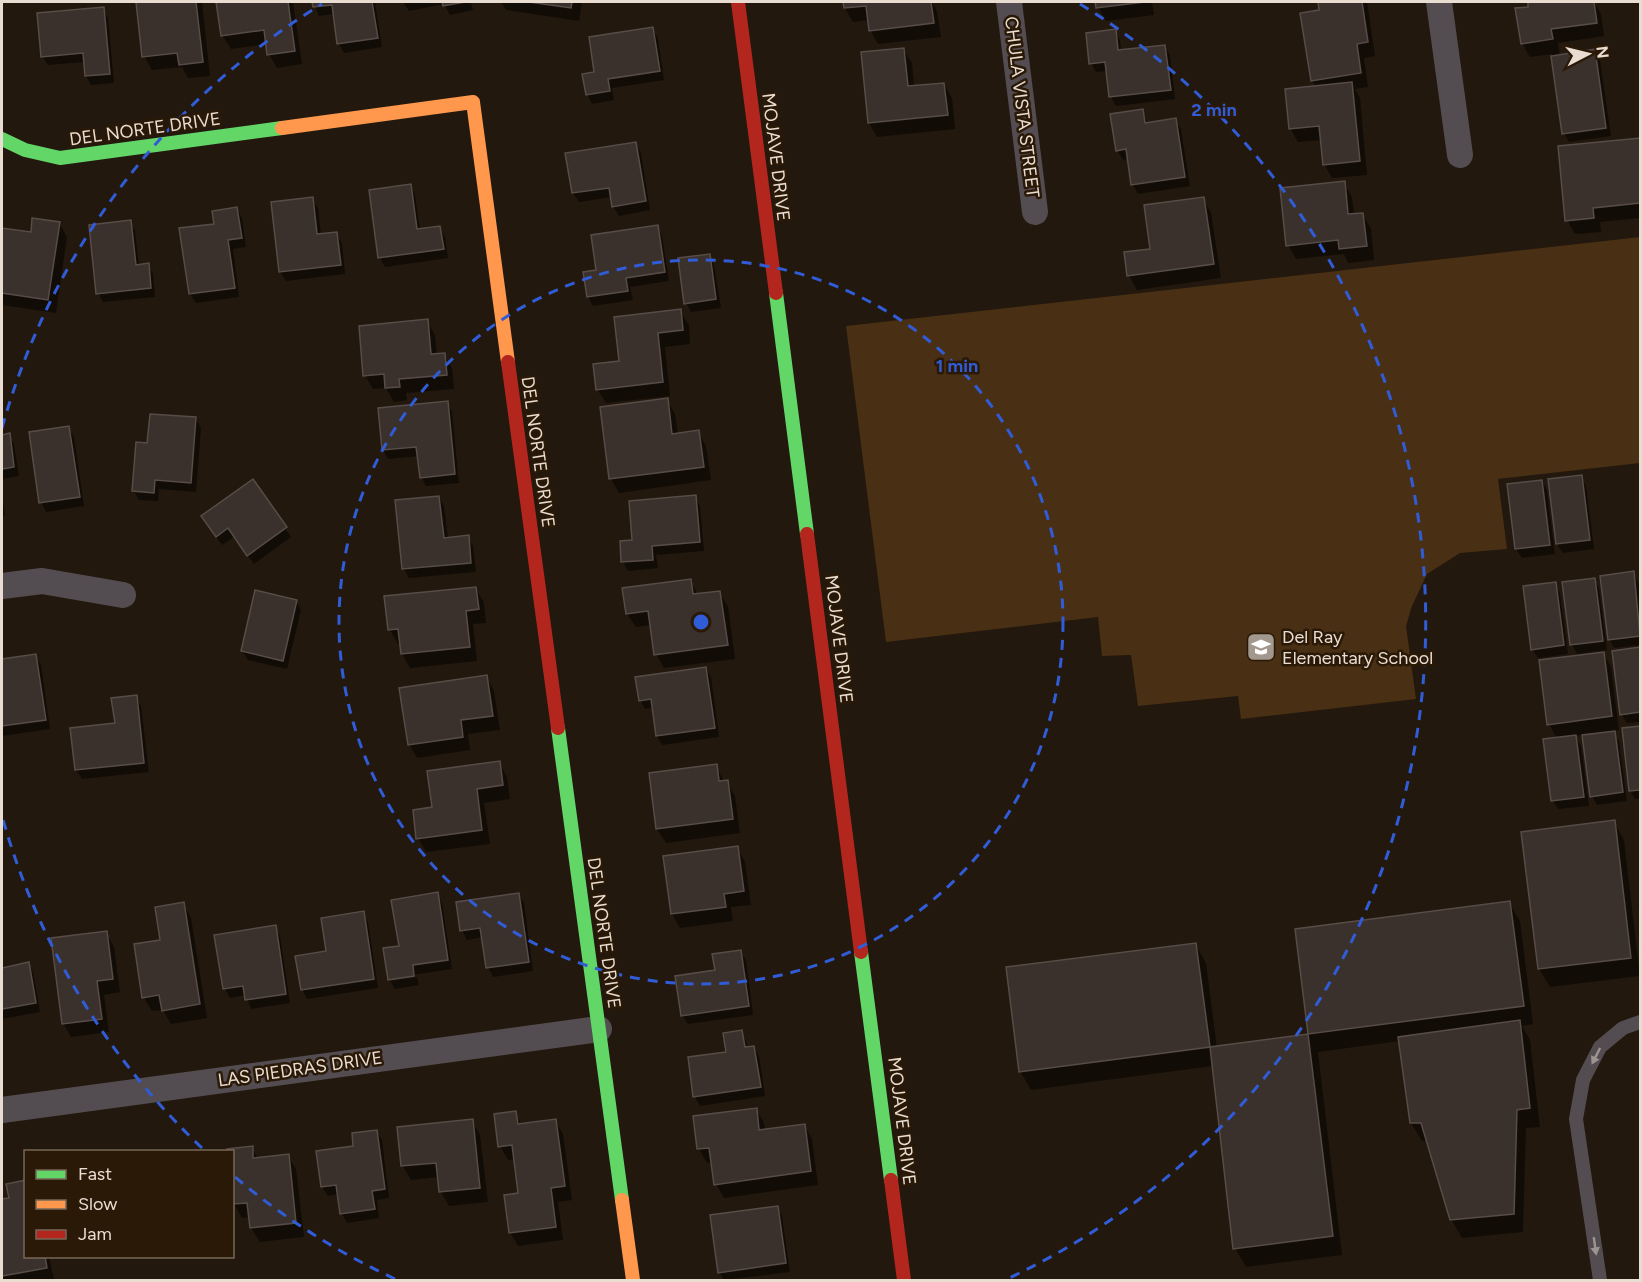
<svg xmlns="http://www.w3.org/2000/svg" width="1642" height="1282" viewBox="0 0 1642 1282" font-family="Figtree,sans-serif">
<rect width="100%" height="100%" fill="#22180e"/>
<polygon fill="#492f13" points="1640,237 1640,463 1498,479 1507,549 1460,553 1427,574 1412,606 1406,626 1416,699 1241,719 1238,696 1138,706 1131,655 1102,656 1098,617 886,642 846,326"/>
<g fill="#0007">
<polygon points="138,2 202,2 210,76 188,78 182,67 152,70 144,56"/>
<polygon points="218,2 293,2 302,64 277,68 269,54 267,44 231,49 222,35"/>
<polygon points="313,2 375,2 382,47 344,53 339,44 334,14 319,16"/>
<polygon points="403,2 471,2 473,10 450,15 444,4 409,11"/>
<polygon points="501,2 582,2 579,21 506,10"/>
<polygon points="844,2 932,2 937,11 941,37 878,44 870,30 869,20 853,22 845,8"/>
<polygon points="1097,2 1152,2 1154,15 1106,21 1098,7"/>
<polygon points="1319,2 1367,2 1375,56 1364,58 1368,87 1355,89 1360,98 1367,175 1332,178 1324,164 1322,140 1298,142 1290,128 1316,87 1312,80 1321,12"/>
<polygon points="1529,2 1594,2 1601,14 1604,36 1558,43 1560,56 1595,51 1600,60 1611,136 1569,142 1564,133 1552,54 1530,57 1522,43 1530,8"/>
<polygon points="103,9 108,18 114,83 91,85 86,76 85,62 48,65 42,56"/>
<polygon points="652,28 658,38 664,80 612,88 614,100 592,104 587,94 596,73"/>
<polygon points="1115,31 1120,40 1121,51 1164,46 1170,55 1175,99 1116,106 1111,97 1108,71 1096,72 1091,63"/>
<polygon points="903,49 912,63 914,87 944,84 952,98 955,129 877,137 869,123"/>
<polygon points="1142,111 1148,124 1175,120 1181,129 1190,186 1138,194 1133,185 1129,158 1123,160 1117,150"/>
<polygon points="1640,140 1640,218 1600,222 1601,232 1575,234 1567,220 1560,148"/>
<polygon points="636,144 641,153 650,210 619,216 613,206 612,197 579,202 573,193 567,154"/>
<polygon points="1344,183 1352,197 1354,215 1363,215 1371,229 1374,260 1348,263 1344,254 1296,259 1288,245"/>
<polygon points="410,185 415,195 420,230 439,227 445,237 448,258 385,267 380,258"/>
<polygon points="312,199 318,208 321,235 336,233 342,243 345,274 286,281 280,272"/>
<polygon points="1203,199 1211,213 1221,278 1137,290 1129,276 1125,253 1151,250"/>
<polygon points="237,209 242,218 246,247 233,249 239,297 196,303 190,294 181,229 215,225"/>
<polygon points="130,222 135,231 139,266 148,265 153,274 155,297 103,302 98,293"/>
<polygon points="59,223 67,237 56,313 2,305 2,230 32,234"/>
<polygon points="657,226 662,236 669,281 630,287 633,300 593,306 588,297 598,271"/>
<polygon points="709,256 714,265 721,308 691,312 686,303"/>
<polygon points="680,311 689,325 690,344 665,347 670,396 606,403 597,389 620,362"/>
<polygon points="427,321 435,335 437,355 444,354 452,368 454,389 406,393 407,400 394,402 386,388 373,389 365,375"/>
<polygon points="667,400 675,414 678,434 698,432 706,446 711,480 619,493 611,479"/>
<polygon points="447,403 452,412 459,483 426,486 421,477 419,456 388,459 383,450"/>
<polygon points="196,419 201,428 196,492 159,489 158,501 139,500 134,491 149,444"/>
<polygon points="68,428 74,437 84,506 46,512 41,502"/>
<polygon points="9,435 14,444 19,476 2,479 2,436"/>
<polygon points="1581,476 1586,486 1594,549 1563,553 1557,544"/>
<polygon points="252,481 291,537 254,564 234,537 222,545 208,526"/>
<polygon points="1542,481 1547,490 1555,554 1522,558 1516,549"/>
<polygon points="2,495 5,516 2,517"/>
<polygon points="439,497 444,506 448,539 468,537 473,546 476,572 409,578 404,569 397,502"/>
<polygon points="695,497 700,506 704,551 656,555 658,568 628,571 623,562 634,542"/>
<polygon points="1633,573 1640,586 1640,645 1614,648 1609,639"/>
<polygon points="1594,579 1599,588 1607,650 1577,654 1572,645"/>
<polygon points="690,581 698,595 720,593 728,607 735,659 664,668 656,654 652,625 636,627 627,614"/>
<polygon points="1555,584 1560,593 1568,654 1538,658 1532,649"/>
<polygon points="476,589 484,603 486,623 473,624 477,661 410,668 402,654 401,643 398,644 390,630"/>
<polygon points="296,601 301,610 287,669 248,660 242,651"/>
<polygon points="1640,649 1640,722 1627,723 1621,714 1613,652"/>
<polygon points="1603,653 1611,667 1619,730 1613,731 1619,742 1627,801 1597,805 1592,796 1583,735 1575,736 1581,746 1589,806 1558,809 1553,800 1557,739 1549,724"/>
<polygon points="35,656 41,665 50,729 2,736 2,698 5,698 2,660"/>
<polygon points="706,668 711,677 719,737 662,745 657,736 653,708 645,709 640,700"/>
<polygon points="486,677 494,691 500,730 468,734 470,750 417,758 409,744"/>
<polygon points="136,697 141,706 149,772 82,779 76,770 116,725"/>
<polygon points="1640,728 1640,799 1635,799 1630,790 1623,730"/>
<polygon points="499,763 507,777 510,799 484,803 490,844 426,852 418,838 434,809"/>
<polygon points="716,765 724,782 727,782 735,796 740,833 666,843 657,829 650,774"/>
<polygon points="1614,822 1624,840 1640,976 1550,987 1539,969"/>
<polygon points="737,848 745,862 751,905 731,907 733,921 680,928 672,914"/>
<polygon points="437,894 442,903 452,969 391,978 391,981 417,977 419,985 395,989 389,979 400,947"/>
<polygon points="518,894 524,903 533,971 493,977 488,967 483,937 467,940 462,930"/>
<polygon points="1509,903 1520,921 1533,1024 1522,1026 1530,1040 1540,1127 1526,1128 1523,1232 1462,1238 1451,1219 1428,1141 1422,1141 1411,1123 1400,1041 1318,1052 1342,1255 1246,1267 1235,1248 1213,1066 1031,1090 1020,1071 1195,944 1206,963 1217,1048 1310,1035 1297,930"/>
<polygon points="183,904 191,918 207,1018 171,1024 163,1010 152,1011 144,998"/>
<polygon points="363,913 368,922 378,988 307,999 302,989 328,952"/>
<polygon points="275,927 280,936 290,1003 251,1009 246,995 230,998 225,989 216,936"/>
<polygon points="106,933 114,947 120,992 104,995 109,1032 71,1037 63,1023"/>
<polygon points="740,951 746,960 753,1015 688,1024 682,1015 717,971"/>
<polygon points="28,963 33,972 40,1012 2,1019 2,968"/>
<polygon points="741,1032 746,1041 748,1048 754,1047 759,1056 765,1096 700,1106 695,1097"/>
<polygon points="756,1109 764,1123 765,1131 804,1125 812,1139 818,1185 724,1198 716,1184 713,1162 707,1163 699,1149 694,1118"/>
<polygon points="515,1113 522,1125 555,1120 563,1134 572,1200 558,1202 563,1240 518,1246 510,1232 520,1194 515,1159 508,1160 500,1146"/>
<polygon points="472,1121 480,1135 488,1202 449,1206 441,1192 439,1177 411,1180 403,1166"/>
<polygon points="376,1131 382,1140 389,1198 377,1200 379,1218 347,1223 342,1214 339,1194 328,1196 322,1187 355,1147"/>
<polygon points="252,1148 258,1159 288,1155 296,1169 304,1237 260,1242 251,1228 250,1217 242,1218 234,1204 232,1152"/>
<polygon points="11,1199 26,1256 49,1256 54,1280 4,1280 2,1276 2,1201"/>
<polygon points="777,1207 782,1216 790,1272 724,1280 719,1272"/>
</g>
<g fill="#3b312c" stroke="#574c47" stroke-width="1.5">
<polygon points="136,2 196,2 203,62 179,65 177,53 142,57"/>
<polygon points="216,2 288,2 295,51 267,55 264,30 221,36"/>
<polygon points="312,2 372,2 378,38 337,44 332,5 313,7"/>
<polygon points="442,2 465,2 443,6"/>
<polygon points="529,2 572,2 571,8"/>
<polygon points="843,2 931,2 934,23 869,31 866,6 844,8"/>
<polygon points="1095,2 1145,2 1096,8"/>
<polygon points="1318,2 1362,2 1368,42 1357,44 1361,73 1311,81 1300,13 1319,10"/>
<polygon points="1528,2 1594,2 1597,23 1551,29 1553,39 1521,44 1515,8 1528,7"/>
<polygon points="104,7 110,74 85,76 83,53 41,57 37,13"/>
<polygon points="653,27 660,71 608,79 610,91 586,95 582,74 594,72 589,37"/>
<polygon points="1116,29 1118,50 1165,45 1171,90 1109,97 1105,62 1089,64 1086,33"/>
<polygon points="904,48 908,86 944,83 948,115 868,123 861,52"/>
<polygon points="1595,49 1606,128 1562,134 1551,56"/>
<polygon points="1352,82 1360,161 1323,165 1319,126 1289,129 1285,89"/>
<polygon points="1143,109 1145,123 1176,118 1185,177 1131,185 1126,149 1116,151 1110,114"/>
<polygon points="1640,138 1640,203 1593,208 1594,218 1565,221 1558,146"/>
<polygon points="636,142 646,201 612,207 609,188 572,193 565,153"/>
<polygon points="1345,181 1348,214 1363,213 1367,246 1339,249 1338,240 1286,246 1280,188"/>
<polygon points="411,184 417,229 440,226 444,249 378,258 369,190"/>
<polygon points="313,197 317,234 337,232 341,265 279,272 271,202"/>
<polygon points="1204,197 1214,264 1127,276 1124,252 1150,249 1144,205"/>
<polygon points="237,207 242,238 228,240 235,288 189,294 179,228 214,224 212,211"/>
<polygon points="32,218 60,222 48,300 2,293 2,228 31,232"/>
<polygon points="131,220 136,265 149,263 151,288 96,294 89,225"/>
<polygon points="658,225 665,272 626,278 628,291 587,297 583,272 596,270 591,235"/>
<polygon points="710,254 716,299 684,304 678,258"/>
<polygon points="681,309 683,330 658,333 663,382 596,390 593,364 619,361 614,317"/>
<polygon points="428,319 431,354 445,353 447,375 399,379 400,387 385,388 384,374 363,376 359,326"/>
<polygon points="668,398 672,434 699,430 704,467 609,479 600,407"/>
<polygon points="448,401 455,474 420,478 416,447 382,450 378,408"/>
<polygon points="150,414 196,417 191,483 155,480 154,493 132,491 136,442 147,443"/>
<polygon points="69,426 80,497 39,503 29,432"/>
<polygon points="10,433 14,467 2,469 2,435"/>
<polygon points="1582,475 1590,540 1556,544 1548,479"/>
<polygon points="253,479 287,527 247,556 228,528 216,537 201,516"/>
<polygon points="1542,480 1550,545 1515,549 1507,484"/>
<polygon points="696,495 700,542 652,546 653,560 621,562 620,541 632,540 629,501"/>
<polygon points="439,496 444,538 469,535 471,563 402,569 395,500"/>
<polygon points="1634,571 1640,636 1608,640 1600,576"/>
<polygon points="1595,578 1603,641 1570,645 1562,582"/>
<polygon points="691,579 693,594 720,591 728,645 654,655 648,611 626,614 622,588"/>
<polygon points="1556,582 1564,645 1531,650 1523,586"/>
<polygon points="476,587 479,609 466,611 470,647 401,654 398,629 388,630 384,596"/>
<polygon points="255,590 297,600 283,661 241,651"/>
<polygon points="1640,647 1640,712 1620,715 1612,651"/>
<polygon points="1604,652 1612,716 1547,725 1539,660"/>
<polygon points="36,654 46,720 2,726 2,659"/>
<polygon points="706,667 715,728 656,736 651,699 639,701 635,677"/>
<polygon points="487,675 493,716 461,720 463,737 408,745 399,688"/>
<polygon points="137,695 144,763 75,770 70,728 115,723 111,698"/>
<polygon points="1640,726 1640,790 1629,791 1622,728"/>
<polygon points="1615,731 1623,792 1590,797 1582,735"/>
<polygon points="1576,735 1584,797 1551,801 1543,739"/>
<polygon points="500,761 503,785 477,789 482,830 416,839 413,810 432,807 427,771"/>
<polygon points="717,764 719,781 728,780 733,819 656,829 649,773"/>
<polygon points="1615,820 1631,958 1538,969 1521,832"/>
<polygon points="738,846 744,891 724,894 726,907 671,914 663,856"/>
<polygon points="438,892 448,960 413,965 414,976 388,980 383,948 399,946 391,900"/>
<polygon points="519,893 529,962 486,968 480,928 460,931 456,902"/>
<polygon points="1510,901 1524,1006 1308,1034 1295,929"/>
<polygon points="184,902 200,1004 162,1011 159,995 142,998 134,944 160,940 155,907"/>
<polygon points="364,911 374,979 301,990 295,956 326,951 321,918"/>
<polygon points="276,925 286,994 245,1000 243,986 223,989 214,935"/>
<polygon points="107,931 113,979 97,981 102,1019 62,1024 51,938"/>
<polygon points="1196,943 1210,1047 1019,1072 1006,967"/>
<polygon points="741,950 749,1006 681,1016 675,976 715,970 712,954"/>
<polygon points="29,962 36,1003 2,1009 2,968"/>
<polygon points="1520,1020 1530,1108 1517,1110 1514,1214 1450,1220 1421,1123 1410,1123 1398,1037"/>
<polygon points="742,1030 745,1047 754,1046 761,1087 693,1097 688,1057 726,1052 723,1033"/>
<polygon points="1308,1034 1333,1236 1233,1249 1210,1047"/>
<polygon points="757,1108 759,1130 805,1124 811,1171 714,1185 709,1148 697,1149 693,1116"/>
<polygon points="516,1111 518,1124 556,1119 565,1186 551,1188 556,1227 509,1233 504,1195 518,1193 512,1145 498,1147 494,1114"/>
<polygon points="473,1119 480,1188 439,1192 436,1163 401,1166 397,1127"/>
<polygon points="377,1130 385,1189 372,1191 375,1209 340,1214 336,1185 321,1187 316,1151 353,1146 352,1133"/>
<polygon points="253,1146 253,1158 289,1154 296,1223 250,1228 247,1203 233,1204 232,1152 227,1152 227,1149"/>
<polygon points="26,1180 26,1256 45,1256 47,1268 2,1276 2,1199 9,1198 6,1184"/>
<polygon points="778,1206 786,1263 718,1273 710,1215"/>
</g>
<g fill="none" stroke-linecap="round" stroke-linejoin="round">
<polyline stroke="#534d51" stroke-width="14" points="1600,1280 1576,1119 1583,1080 1600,1047 1623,1028 1640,1022"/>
<g stroke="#534d51" stroke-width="26">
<polyline points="1009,2 1035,212"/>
<polyline points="1439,2 1460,155"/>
<polyline points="2,586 42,581 123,595"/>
<polyline points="2,1110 599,1029"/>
</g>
<g stroke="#63d668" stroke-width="14">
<polyline points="2,139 25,150 60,158 282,128"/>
<polyline points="776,293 807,534"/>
<polyline points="558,728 622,1200"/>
<polyline points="861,952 891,1180"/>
</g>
<g stroke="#ff974d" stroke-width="14">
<polyline points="282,128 473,102 508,362"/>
<polyline points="622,1200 633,1280"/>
</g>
<g stroke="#b3261e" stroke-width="14">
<polyline points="738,2 776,293"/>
<polyline points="508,362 558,728"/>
<polyline points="807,534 861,952"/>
<polyline points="891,1180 904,1280"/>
</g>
</g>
<defs><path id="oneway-solid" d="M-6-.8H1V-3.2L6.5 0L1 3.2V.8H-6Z" transform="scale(1.5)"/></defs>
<g fill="#9e9592">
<use href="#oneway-solid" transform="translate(1596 1056) rotate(117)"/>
<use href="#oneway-solid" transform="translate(1595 1246) rotate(82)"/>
</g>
<g fill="none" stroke="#315cd7" stroke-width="3" stroke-dasharray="10 8">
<circle cx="701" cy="622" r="362"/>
<path d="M395 1279A725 725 0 0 1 235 1177M202 1148A725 725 0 0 1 2 816M2 428A725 725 0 0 1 322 4M1080 4A725 725 0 0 1 1007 1279"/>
</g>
<defs>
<g id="school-square" transform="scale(1.5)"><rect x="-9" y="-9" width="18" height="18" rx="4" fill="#a3988d" stroke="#2a1906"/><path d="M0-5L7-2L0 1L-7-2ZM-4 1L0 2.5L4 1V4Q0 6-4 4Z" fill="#fff"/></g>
</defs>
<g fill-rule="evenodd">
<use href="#school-square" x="1261" y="647"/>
</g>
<g text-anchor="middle" stroke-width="5" stroke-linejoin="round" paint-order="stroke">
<g font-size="18" fill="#e9ddd2" stroke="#2a1906">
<text transform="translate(1022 107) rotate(83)" y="6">CHULA VISTA STREET</text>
<text transform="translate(145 129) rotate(-8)" y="6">DEL NORTE DRIVE</text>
<text transform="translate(776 157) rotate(83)" y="6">MOJAVE DRIVE</text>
<text transform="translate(538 452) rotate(82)" y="6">DEL NORTE DRIVE</text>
<text transform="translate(839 639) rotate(83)" y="6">MOJAVE DRIVE</text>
<text transform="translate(604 933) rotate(82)" y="6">DEL NORTE DRIVE</text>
<text transform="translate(300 1069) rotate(-8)" y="6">LAS PIEDRAS DRIVE</text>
<text transform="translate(902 1121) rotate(83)" y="6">MOJAVE DRIVE</text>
</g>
<g font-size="18" fill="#e9ddd2" stroke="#2a1906" text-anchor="start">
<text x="1282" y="643">Del Ray<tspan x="1282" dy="21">Elementary School</tspan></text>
</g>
</g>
<circle cx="701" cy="622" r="9" fill="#315cd7" stroke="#2a1906" stroke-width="3"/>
<g font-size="18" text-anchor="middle" font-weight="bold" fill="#315cd7" stroke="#2a1906" stroke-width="5" stroke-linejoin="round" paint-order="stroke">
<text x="1214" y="116">2 min</text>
<text x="957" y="372">1 min</text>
</g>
<rect width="1642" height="1282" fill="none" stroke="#e9ddd2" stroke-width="6"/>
<rect x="24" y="1150" width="210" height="108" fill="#2a1906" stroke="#766758" stroke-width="1.5"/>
<rect x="36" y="1170" width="30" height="9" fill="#63d668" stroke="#766758" stroke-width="1.5"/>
<text x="78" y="1180" font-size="18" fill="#e9ddd2">Fast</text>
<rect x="36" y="1200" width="30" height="9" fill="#ff974d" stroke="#766758" stroke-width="1.5"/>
<text x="78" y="1210" font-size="18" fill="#e9ddd2">Slow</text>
<rect x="36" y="1230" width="30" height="9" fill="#b3261e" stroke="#766758" stroke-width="1.5"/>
<text x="78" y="1240" font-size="18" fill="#e9ddd2">Jam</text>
<g transform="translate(1588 54) rotate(83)" stroke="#2a1906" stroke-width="4.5" paint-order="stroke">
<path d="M0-4.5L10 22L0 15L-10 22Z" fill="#e9ddd2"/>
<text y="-9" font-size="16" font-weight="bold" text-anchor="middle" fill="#e9ddd2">N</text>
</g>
</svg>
